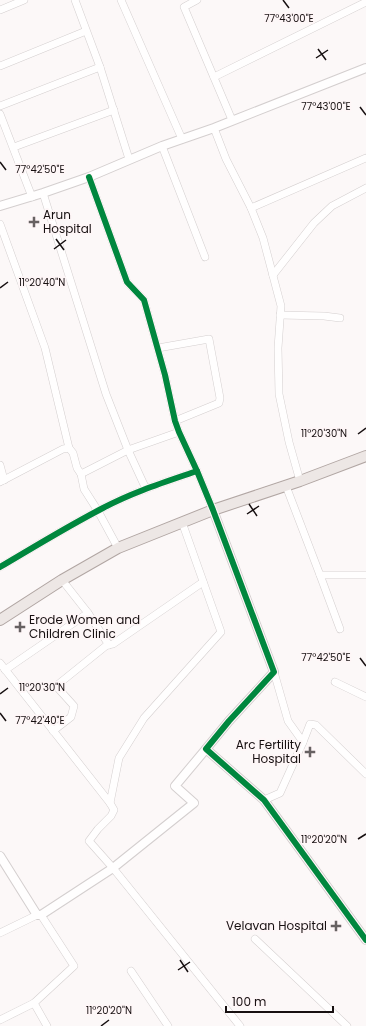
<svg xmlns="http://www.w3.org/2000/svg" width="366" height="1026" viewBox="0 0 366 1026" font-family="Poppins,sans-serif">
<rect width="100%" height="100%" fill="#fcf8f8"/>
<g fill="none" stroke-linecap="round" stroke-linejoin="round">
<g stroke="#d4cfcf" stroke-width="8">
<g id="minor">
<polyline points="75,0 100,67 129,159"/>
<polyline points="121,0 182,139"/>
<polyline points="197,0 184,7 232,120"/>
<polyline points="0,10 24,0"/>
<polyline points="0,66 86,31"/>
<polyline points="214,77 366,2"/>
<polyline points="0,106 100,67"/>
<polyline points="0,114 32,197"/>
<polyline points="214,128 226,159 251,208 263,238 281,306 278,348 279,394 289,442 300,481"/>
<polyline points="162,146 205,257"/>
<polyline points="14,147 114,110"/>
<polyline points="43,193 106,394 128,450 146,489"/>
<polyline points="251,208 366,158"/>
<polyline points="0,224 45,348 69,448 73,453 77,468 81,474 84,489 98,511 118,548"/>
<polyline points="273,275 314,223 332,206 366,188"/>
<polyline points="280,315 324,316 340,318"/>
<polyline points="158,348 209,339 220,398 219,403 175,421"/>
<polyline points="0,465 4,480"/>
<polyline points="197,471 213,510"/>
<polyline points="81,474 128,450 179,432"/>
<polyline points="0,482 63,449 69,448"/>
<polyline points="286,486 320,575 366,575"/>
<path d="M0,567C34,547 68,526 103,508C133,492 165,482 197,471L179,432L175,421L165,375L144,300L127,282L89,177"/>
<polyline points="320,575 340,629"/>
<polyline points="62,580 88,613 109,645"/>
<polyline points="0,663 110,803 119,758 144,718 221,632 182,522"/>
<polyline points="5,670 88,613"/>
<polyline points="274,672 288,721 303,742 310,724 316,725 366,774"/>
<polyline points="335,682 366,697"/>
<polyline points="53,731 71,717 74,706 56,686 107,645 113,644 203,582"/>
<polyline points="264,800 280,793 303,742"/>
<polyline points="110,803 114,810 111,816 98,829 89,841 113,868 240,1026"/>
<polyline points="0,933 37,915"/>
<polyline points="255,939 347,1026"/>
<polyline points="131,971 168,1026"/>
<polyline points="34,1003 74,966 41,915"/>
<polyline points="0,1020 34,1003 47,1026"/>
</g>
</g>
<g stroke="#d4cfcf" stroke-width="10">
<g id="tertiary">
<polyline points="0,206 43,193 89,177 162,146 214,128 366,68"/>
<polyline points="213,510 274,672 229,721 206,749 264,800 366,940"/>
<polyline points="0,856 37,915 41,915 113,868 194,803 175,786 206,749"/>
</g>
</g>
<g stroke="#b1a6a3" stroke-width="12">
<polyline id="primary" points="0,620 62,580 118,548 213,510 300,481 366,456"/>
</g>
<use href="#minor" stroke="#fffefe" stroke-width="7"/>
<use href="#tertiary" stroke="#fffefe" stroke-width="8"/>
<use href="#primary" stroke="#ede7e5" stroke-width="10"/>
<g stroke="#fef6f7" stroke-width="8">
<g id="cycleway">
<polyline points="197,471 213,510 274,672 229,721 206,749 264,800 366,940"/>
<path d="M0,567C34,547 68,526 103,508C133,492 165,482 197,471L179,432L175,421L165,375L144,300L127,282L89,177"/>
</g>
</g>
<use href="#cycleway" stroke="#00873e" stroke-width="6"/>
</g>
<path fill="none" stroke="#171011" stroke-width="1.5" d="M283,0L289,8M318,49L326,60M316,58L328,50M360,107L366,115M0,162L6,170M56,239L64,250M54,249L66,240M0,288L8,282M358,434L366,428M249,504L257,516M247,514L259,506M360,658L366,666M0,694L8,688M0,713L6,721M358,839L366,834M180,960L188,972M178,970L190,962M101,1026L109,1020"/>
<g fill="#676162" stroke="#fef6f7" stroke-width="1.5">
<path d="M32 216h4v4h4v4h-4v4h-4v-4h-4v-4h4z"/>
<path d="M18 621h4v4h4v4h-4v4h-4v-4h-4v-4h4z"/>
<path d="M308 746h4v4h4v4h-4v4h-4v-4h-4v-4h4z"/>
<path d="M334 920h4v4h4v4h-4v4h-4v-4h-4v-4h4z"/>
</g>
<g text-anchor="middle" stroke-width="3.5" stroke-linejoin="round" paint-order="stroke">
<g font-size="12" fill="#171011" stroke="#fef6f7" text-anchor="start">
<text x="43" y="219">Arun<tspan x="43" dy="14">Hospital</tspan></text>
<text x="29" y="624">Erode Women and<tspan x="29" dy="14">Children Clinic</tspan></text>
<text x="301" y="749" text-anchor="end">Arc Fertility<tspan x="301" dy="14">Hospital</tspan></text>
<text x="327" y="930" text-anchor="end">Velavan Hospital</text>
</g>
</g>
<g font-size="10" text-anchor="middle" fill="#171011" stroke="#fef6f7" stroke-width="3.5" stroke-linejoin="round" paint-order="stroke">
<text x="289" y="22">77°43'00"E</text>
<text x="326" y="110">77°43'00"E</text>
<text x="40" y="173">77°42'50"E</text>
<text x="42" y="286">11°20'40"N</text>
<text x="324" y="437">11°20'30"N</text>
<text x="326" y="661">77°42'50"E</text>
<text x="42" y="691">11°20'30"N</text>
<text x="40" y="724">77°42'40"E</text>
<text x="324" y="843">11°20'20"N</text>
<text x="109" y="1014">11°20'20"N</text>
</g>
<path d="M226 1006v6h107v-6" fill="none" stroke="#171011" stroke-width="2"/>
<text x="232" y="1006" font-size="12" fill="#171011" stroke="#fef6f7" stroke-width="3" paint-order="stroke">100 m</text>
</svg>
